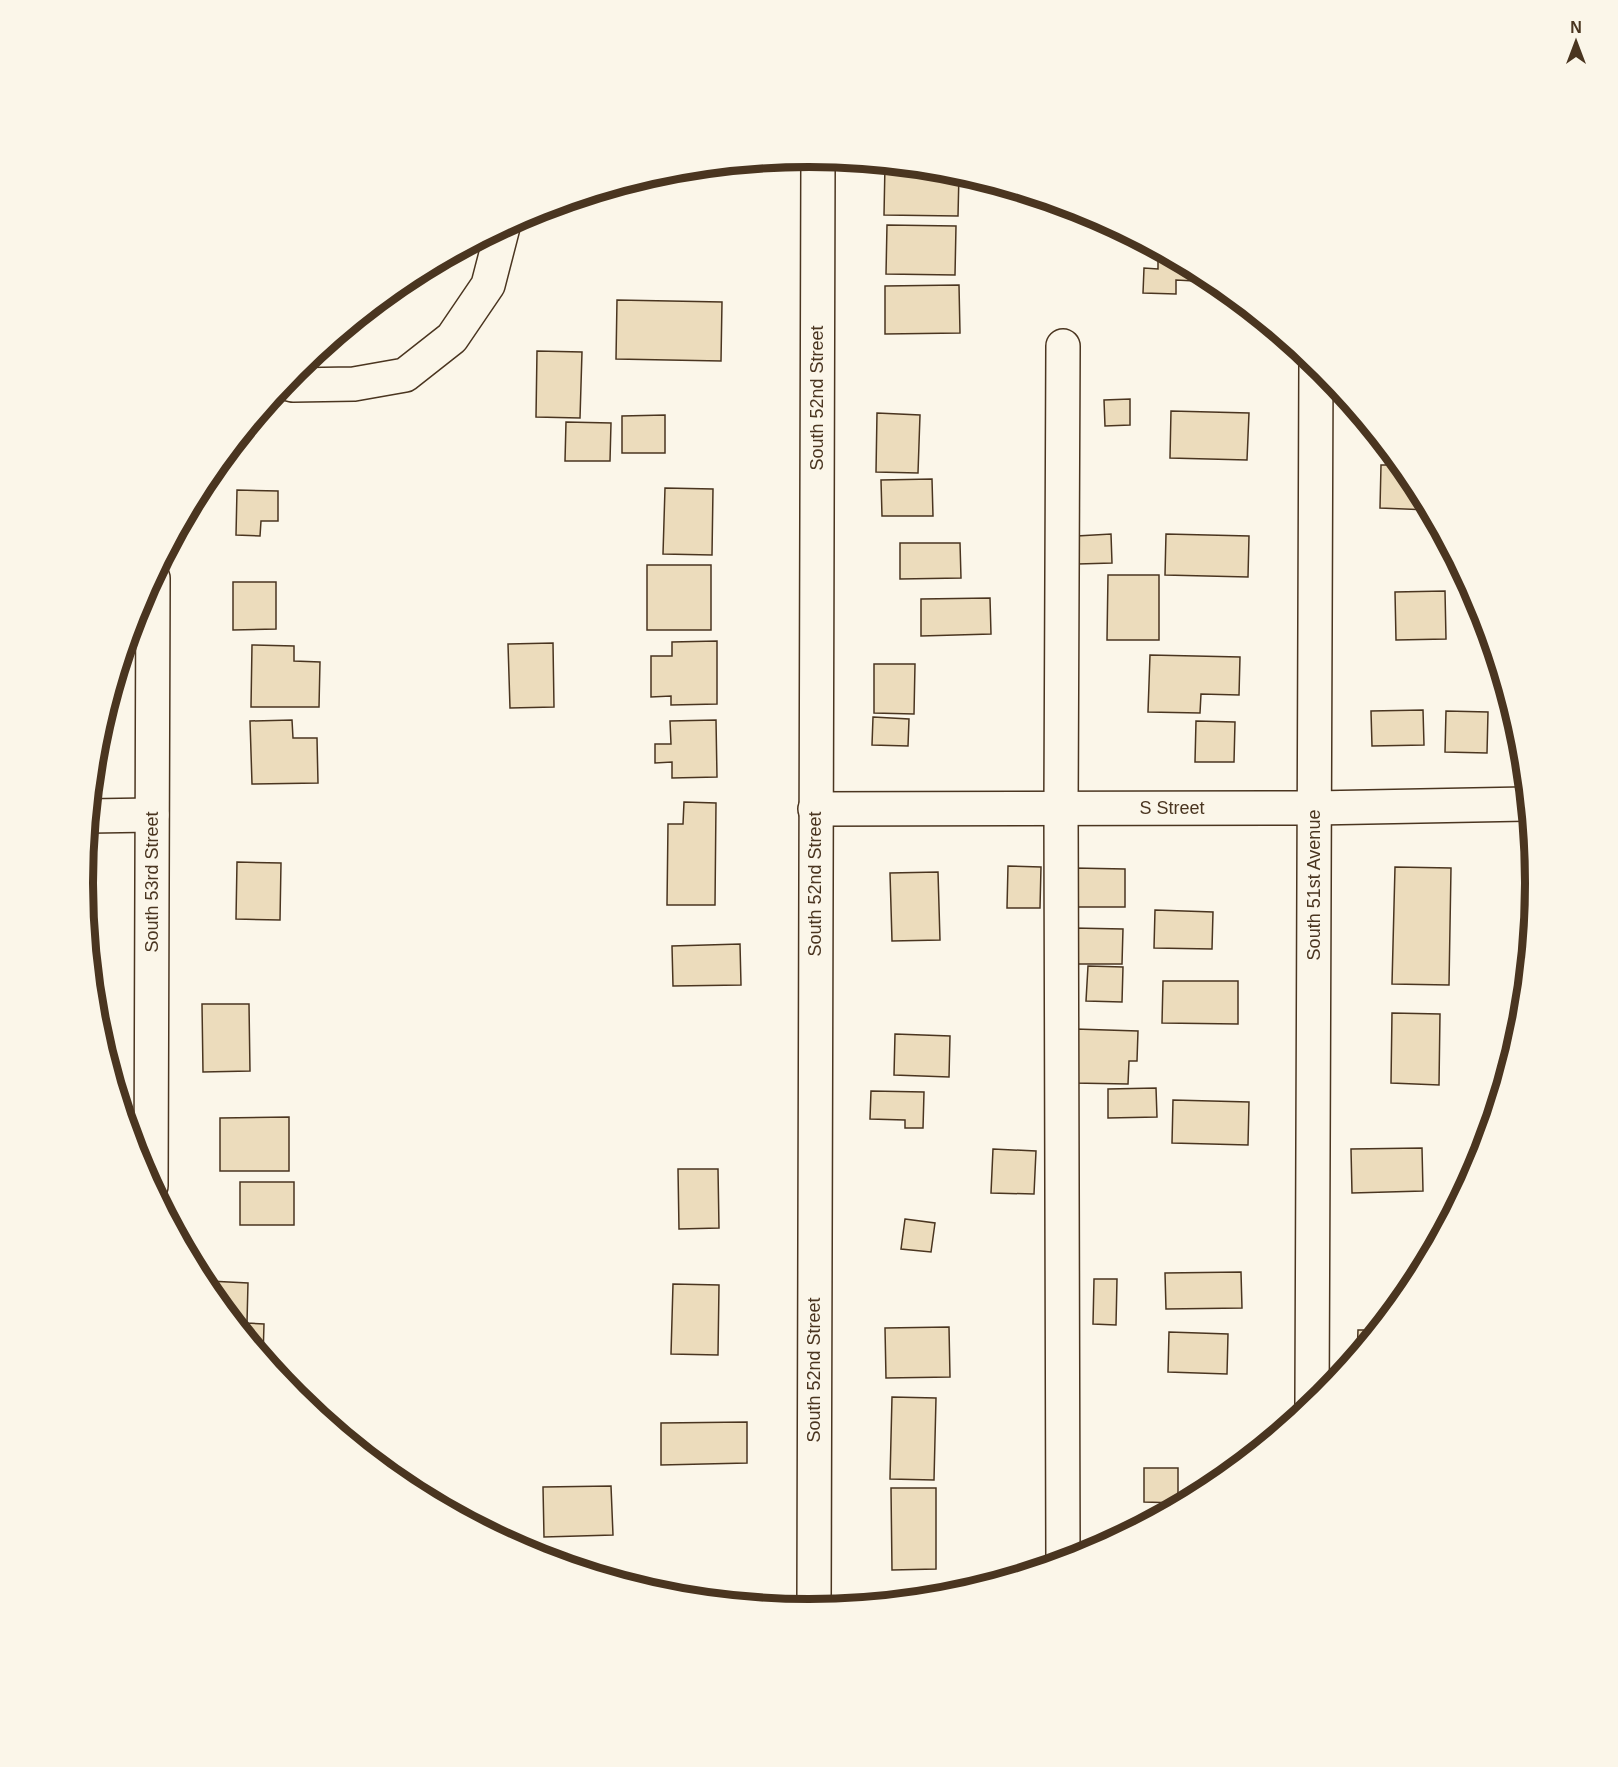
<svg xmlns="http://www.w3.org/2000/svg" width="1618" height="1767" viewBox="0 0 1618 1767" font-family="Arial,sans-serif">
<rect width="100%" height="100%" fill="#fbf6e9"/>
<g fill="#ecdcbc" stroke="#4a3520" stroke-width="1.5">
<polygon points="885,164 951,171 959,173 958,216 884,215"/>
<polygon points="887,225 956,226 955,275 886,274"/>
<polygon points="1158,250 1213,280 1216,282 1176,280 1176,294 1143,293 1144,268 1158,269"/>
<polygon points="959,285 960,333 885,334 885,286"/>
<polygon points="617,300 722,302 721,361 616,359"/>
<polygon points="537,351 582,352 580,418 536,417"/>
<polygon points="1130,399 1130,425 1105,426 1104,400"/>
<polygon points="1171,411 1249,413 1247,460 1170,458"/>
<polygon points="877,413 920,415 918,473 876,472"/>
<polygon points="665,415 665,453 622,453 622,416"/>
<polygon points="566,422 611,423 610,461 565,461"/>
<polygon points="1381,465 1401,465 1413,480 1429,510 1380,508"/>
<polygon points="932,479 933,516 882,516 881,480"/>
<polygon points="665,488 713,489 712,555 663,554"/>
<polygon points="237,490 278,491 278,521 261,521 260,536 236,535"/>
<polygon points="1111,534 1112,563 1078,564 1077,536"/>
<polygon points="1166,534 1249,536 1248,577 1165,575"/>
<polygon points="900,543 960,543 961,578 900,579"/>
<rect x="647" y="565" width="64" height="65"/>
<polygon points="1108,575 1159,575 1159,640 1107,640"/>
<polygon points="233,582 276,582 276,629 233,630"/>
<polygon points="1445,591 1446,639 1396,640 1395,592"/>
<polygon points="990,598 991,634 921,636 921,599"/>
<polygon points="717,641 717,704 671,705 671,696 651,697 651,656 672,656 672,642"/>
<polygon points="553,643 554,707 510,708 508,644"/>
<polygon points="252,645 294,646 294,661 320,662 319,707 251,707"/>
<polygon points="1150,655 1240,657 1239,695 1201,694 1200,713 1148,712"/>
<polygon points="874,664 915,664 914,714 874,713"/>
<polygon points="1423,710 1424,745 1372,746 1371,711"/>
<polygon points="1446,711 1488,712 1487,753 1445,752"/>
<polygon points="873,717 909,719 908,746 872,745"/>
<polygon points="292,720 293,738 317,738 318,783 252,784 250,721"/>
<polygon points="716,720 717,777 672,778 672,762 655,763 655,744 671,744 670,721"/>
<polygon points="1196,721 1235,722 1234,762 1195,762"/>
<polygon points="684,802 716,803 715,905 667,905 668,824 683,824"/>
<polygon points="237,862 281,863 280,920 236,919"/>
<polygon points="1008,866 1041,867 1040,908 1007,908"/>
<polygon points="1395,867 1451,868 1449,985 1392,984"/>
<polygon points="1074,868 1125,869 1125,907 1074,907"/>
<polygon points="938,872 940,940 892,941 890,873"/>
<polygon points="1155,910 1213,912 1212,949 1154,948"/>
<polygon points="1073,928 1123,929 1122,964 1073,964"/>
<polygon points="740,944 741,985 673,986 672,946"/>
<polygon points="1088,966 1123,967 1122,1002 1086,1001"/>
<polygon points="1163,981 1238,981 1238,1024 1162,1023"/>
<polygon points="202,1004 249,1004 250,1071 203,1072"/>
<polygon points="1392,1013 1440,1014 1439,1085 1391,1083"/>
<polygon points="1075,1029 1138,1031 1137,1061 1129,1061 1128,1084 1073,1083"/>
<polygon points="895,1034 950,1036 949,1077 894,1075"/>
<polygon points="1156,1088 1157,1117 1108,1118 1108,1089"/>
<polygon points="871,1091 924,1092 923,1128 905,1128 905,1120 870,1119"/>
<polygon points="1173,1100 1249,1102 1248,1145 1172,1143"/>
<polygon points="289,1117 289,1171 220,1171 220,1118"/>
<polygon points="1422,1148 1423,1191 1352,1193 1351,1149"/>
<polygon points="993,1149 1036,1151 1034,1194 991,1193"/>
<polygon points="678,1169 718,1169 719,1228 679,1229"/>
<rect x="240" y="1182" width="54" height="43"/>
<polygon points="905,1219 935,1223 931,1252 901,1249"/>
<polygon points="1241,1272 1242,1308 1166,1309 1165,1273"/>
<polygon points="1094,1279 1117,1279 1116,1325 1093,1324"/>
<polygon points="209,1281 248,1283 247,1323 264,1324 263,1358 208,1291"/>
<polygon points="673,1284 719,1285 718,1355 671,1354"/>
<polygon points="949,1327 950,1377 886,1378 885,1328"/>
<polygon points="1358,1330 1378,1330 1357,1355"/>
<polygon points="1169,1332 1228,1334 1227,1374 1168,1372"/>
<polygon points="892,1397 936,1398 934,1480 890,1479"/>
<polygon points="747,1422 747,1463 661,1465 661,1423"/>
<polygon points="1144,1468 1178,1468 1178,1503 1144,1502"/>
<polygon points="611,1486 613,1535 544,1537 543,1487"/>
<polygon points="891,1488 936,1488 936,1569 892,1570"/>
</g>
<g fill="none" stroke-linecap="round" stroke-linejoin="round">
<g stroke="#4a3520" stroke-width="36">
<g id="minor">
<polyline points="1063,346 1061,808 1063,1562"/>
<polyline points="285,383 293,385 354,384 405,375 452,338 488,285 503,227"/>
<polyline points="815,809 1315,808 1528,804"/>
<polyline points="89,816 152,815"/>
<polyline points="151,1186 153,578"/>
<polyline points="1312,1406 1316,364"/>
<polyline points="814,1609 818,158"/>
</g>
</g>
<use href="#minor" stroke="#fbf6e9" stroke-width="33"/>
</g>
<g text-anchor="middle" stroke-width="4.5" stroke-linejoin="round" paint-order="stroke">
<g font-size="18" fill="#4a3520" stroke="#fbf6e9">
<text transform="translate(817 398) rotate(-90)" y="6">South 52nd Street</text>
<text x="1172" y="814">S Street</text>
<text transform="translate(152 882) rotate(-90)" y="6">South 53rd Street</text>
<text transform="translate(815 884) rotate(-90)" y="6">South 52nd Street</text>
<text transform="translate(1314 885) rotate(-90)" y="6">South 51st Avenue</text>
<text transform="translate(814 1370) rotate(-90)" y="6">South 52nd Street</text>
</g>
</g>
<path d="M0 0H1618V1767H0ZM93 883a716 716 0 1 1 1432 0a716 716 0 1 1-1432 0Z" fill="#fbf6e9" fill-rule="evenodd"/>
<path fill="none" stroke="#4a3520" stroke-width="8" d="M93 883a716 716 0 1 1 1432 0a716 716 0 1 1-1432 0Z"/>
<g transform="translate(1576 42)" stroke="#fbf6e9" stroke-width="4.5" paint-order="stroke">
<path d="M0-4.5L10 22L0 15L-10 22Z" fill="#4a3520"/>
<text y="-9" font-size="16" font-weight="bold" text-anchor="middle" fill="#4a3520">N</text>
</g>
</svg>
